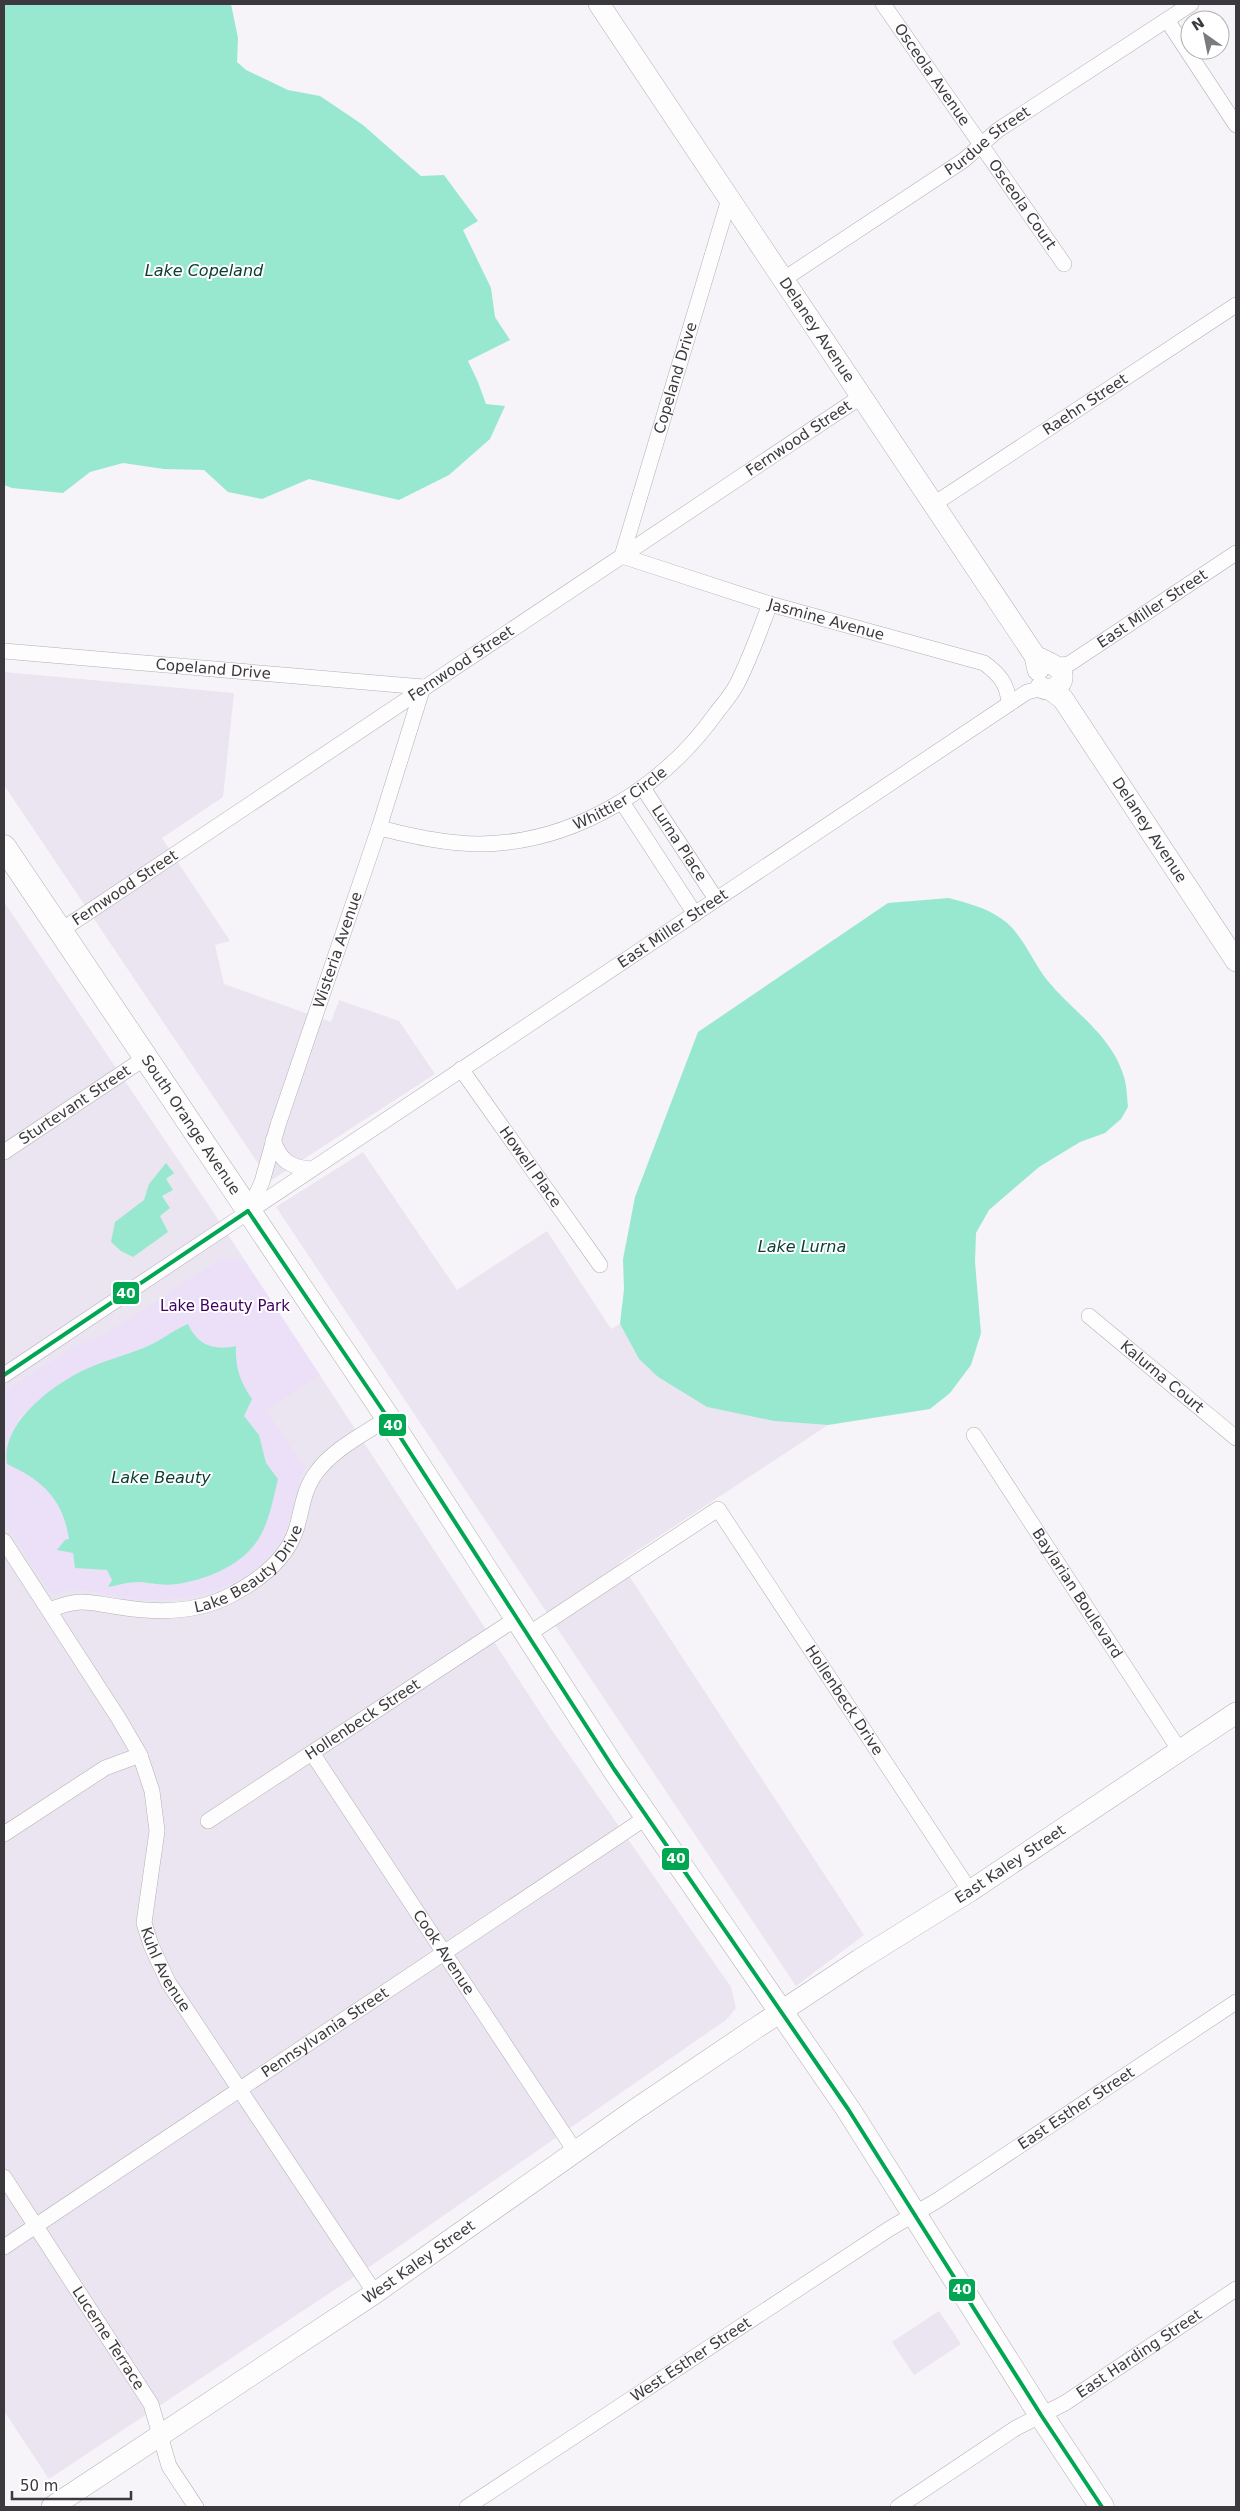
<svg xmlns="http://www.w3.org/2000/svg" width="1240" height="2511" viewBox="0 0 1240 2511" font-family="'DejaVu Sans',sans-serif">
<rect width="100%" height="100%" fill="#f6f3f9"/>
<g fill="#ebe5f1">
<polygon points="4,672 234,693 223,797 162,838 230,941 215,945 224,984 331,1022 339,1000 399,1021 435,1074 270,1181 4,785"/>
<polygon points="4,902 210,1207 549,1726 731,1987 736,2008 726,2020 375,2263 49,2479 4,2411"/>
<polygon points="363,1152 457,1290 547,1231 611,1329 620,1324 639,1359 658,1377 707,1407 774,1421 828,1425 620,1562 864,1935 796,1986 276,1207"/>
<polygon points="939,2311 961,2344 914,2375 892,2342"/>
</g>
<path fill="#ecdff8" fill-rule="evenodd" d="M221,1259L245,1262L320,1375L266,1410L304,1466C297,1490 293,1520 280,1542C250,1591 180,1605 127,1598C113,1597 83,1588 71,1589C67,1590 61,1593 57,1595L50,1592L4,1521V1392L73,1347L106,1334ZM188,1325C197,1345 214,1350 236,1347C235,1367 240,1382 252,1399L244,1416L259,1435L266,1463L278,1479L257,1541L241,1557L216,1573L154,1585L139,1582L109,1586L112,1580L107,1570L75,1568L73,1553L58,1550L69,1539C65,1509 50,1489 25,1472L18,1419C61,1375 93,1368 147,1346C162,1341 173,1331 188,1325Z"/>
<g fill="#98e8d0">
<polygon points="4,4 231,4 238,38 237,62 246,70 288,90 320,96 363,125 421,176 444,175 478,221 463,230 491,288 495,317 510,340 468,361 478,382 486,404 505,406 490,439 449,475 399,500 309,479 262,499 228,492 204,470 164,469 123,463 90,472 63,493 12,488 4,485"/>
<path d="M949,898C967,903 987,908 1002,919C1022,933 1032,961 1047,980C1073,1012 1112,1035 1124,1077C1127,1087 1127,1098 1128,1107L1121,1119L1105,1133L1080,1142L1039,1167L989,1210L976,1233L975,1262L981,1333L971,1365L950,1393L930,1409L828,1425L774,1421L707,1407L658,1377L639,1359L620,1324L624,1289L623,1259L635,1197L698,1032L888,903Z"/>
<polygon points="166,1163 174,1173 166,1179 173,1190 162,1196 170,1208 160,1216 168,1232 133,1257 121,1251 111,1242 115,1222 144,1200 149,1184"/>
<path d="M188,1324C197,1345 214,1351 236,1346C235,1367 240,1382 252,1399L244,1416L259,1435L266,1463L278,1479C273,1499 269,1524 257,1541C241,1566 205,1580 177,1584C161,1586 153,1583 139,1582C129,1582 118,1585 108,1587L112,1580L107,1570L75,1568L73,1553L57,1550L65,1540L69,1539C63,1499 42,1480 7,1464C0,1425 50,1387 80,1372C101,1361 125,1356 148,1346C162,1340 173,1330 188,1324Z"/>
</g>
<g fill="none" stroke-linecap="round" stroke-linejoin="round">
<g stroke="#b2afb4" stroke-width="16">
<g id="street">
<path id="s1" d="M883,4L1064,264"/>
<polyline points="1167,20 1236,125"/>
<path id="s2" d="M784,279L964,160L998,130L1191,4"/>
<path id="s3" d="M934,504L1236,305"/>
<path id="s4" d="M622,556L770,604L984,663C999,674 1008,684 1009,704"/>
<path id="s5" d="M622,556L729,199"/>
<path id="s6" d="M4,651L423,687"/>
<path id="s7" d="M1053,666L1069,664L1236,553"/>
<path id="s8" d="M643,788L716,899"/>
<polyline points="622,802 695,914"/>
<path id="s9" d="M379,828C413,836 445,844 480,844C575,843 664,787 717,712C724,703 732,694 737,684C750,659 760,630 770,604"/>
<path id="s10" d="M60,931L862,396"/>
<path id="s11" d="M461,1069L600,1265"/>
<path d="M273,1140C280,1160 289,1167 310,1169"/>
<path id="s12" d="M4,1152L145,1058"/>
<path id="s13" d="M249,1210L262,1182L278,1125L379,828L423,687"/>
<path id="s14" d="M1089,1316L1236,1438"/>
<path id="s15" d="M4,1375L1009,704L1027,692L1043,688"/>
<path id="s16" d="M974,1435L1180,1751"/>
<path id="s17" d="M4,1541L119,1719L140,1755L152,1791L157,1831L144,1923L151,1945L168,1982L375,2293"/>
<path id="s18" d="M50,1610C80,1597 89,1603 120,1607C156,1613 197,1613 231,1595C258,1581 286,1560 296,1530C302,1511 303,1490 316,1473C333,1449 364,1434 388,1418"/>
<path id="s19" d="M527,1635L718,1509L970,1891"/>
<path id="s20" d="M312,1753L575,2151"/>
<path id="s21" d="M208,1821L517,1618"/>
<polyline points="4,1834 105,1768 140,1755"/>
<path id="s22" d="M4,2177L151,2404L169,2466L196,2507"/>
<path id="s23" d="M4,2247L647,1817"/>
<path id="s24" d="M467,2507L889,2229L938,2200L1236,2002"/>
<path id="s25" d="M898,2507L1016,2428L1065,2403L1236,2289"/>
</g>
</g>
<g stroke="#b2afb4" stroke-width="22">
<g id="secondary">
<path id="s26" d="M599,4L1035,656L1038,670"/>
<path d="M1035,656C1042,660 1055,664 1060,670C1068,683 1052,694 1041,687"/>
<path id="s27" d="M1051,690L1063,699L1236,961"/>
<path id="s28" d="M52,2507L375,2293L633,2111L756,2028L859,1960L970,1891L1236,1713"/>
</g>
</g>
<g stroke="#b2afb4" stroke-width="25">
<g id="primary">
<path id="s29" d="M4,847L388,1418L614,1769L848,2109L1041,2415L1102,2507"/>
</g>
</g>
<use href="#street" stroke="#fefdfe" stroke-width="15"/>
<use href="#secondary" stroke="#fefdfe" stroke-width="21"/>
<use href="#primary" stroke="#fefdfe" stroke-width="24"/>
<g stroke="#fff" stroke-width="8">
<g id="bus-1">
<polyline points="248,1211 388,1418 614,1769 848,2109 1041,2415 1102,2507"/>
<polyline points="4,1375 248,1211"/>
</g>
</g>
<use href="#bus-1" stroke="#00a651" stroke-width="4"/>
</g>
<g text-anchor="middle" stroke-width="4" stroke-linejoin="round" paint-order="stroke">
<g font-size="15" fill="#3b393d" stroke="#fff">
<text dy="5" stroke="none"><textPath href="#s1" startOffset="86">Osceola Avenue</textPath></text>
<text dy="5" stroke="none"><textPath href="#s2" startOffset="246">Purdue Street</textPath></text>
<text dy="5" stroke="none"><textPath href="#s1" startOffset="244">Osceola Court</textPath></text>
<text dy="5" stroke="none"><textPath href="#s26" startOffset="392">Delaney Avenue</textPath></text>
<text dy="5" stroke="none"><textPath href="#s5" startOffset="186">Copeland Drive</textPath></text>
<text dy="5" stroke="none"><textPath href="#s3" startOffset="181">Raehn Street</textPath></text>
<text dy="5" stroke="none"><textPath href="#s10" startOffset="888">Fernwood Street</textPath></text>
<text dy="5" stroke="none"><textPath href="#s7" startOffset="116">East Miller Street</textPath></text>
<text dy="5" stroke="none"><textPath href="#s4" startOffset="214">Jasmine Avenue</textPath></text>
<text dy="5" stroke="none"><textPath href="#s10" startOffset="482">Fernwood Street</textPath></text>
<text dy="5" stroke="none"><textPath href="#s6" startOffset="210">Copeland Drive</textPath></text>
<text dy="5" stroke="none"><textPath href="#s9" startOffset="252">Whittier Circle</textPath></text>
<text dy="5" stroke="none"><textPath href="#s27" startOffset="172">Delaney Avenue</textPath></text>
<text dy="5" stroke="none"><textPath href="#s8" startOffset="66">Lurna Place</textPath></text>
<text dy="5" stroke="none"><textPath href="#s10" startOffset="78">Fernwood Street</textPath></text>
<text dy="5" stroke="none"><textPath href="#s15" startOffset="804">East Miller Street</textPath></text>
<text dy="5" stroke="none"><textPath href="#s13" startOffset="275">Wisteria Avenue</textPath></text>
<text dy="5" stroke="none"><textPath href="#s12" startOffset="85">Sturtevant Street</textPath></text>
<text dy="5" stroke="none"><textPath href="#s29" startOffset="335">South Orange Avenue</textPath></text>
<text dy="5" stroke="none"><textPath href="#s11" startOffset="120">Howell Place</textPath></text>
<text dy="5" stroke="none"><textPath href="#s14" startOffset="95">Kalurna Court</textPath></text>
<text dy="5" stroke="none"><textPath href="#s18" startOffset="215">Lake Beauty Drive</textPath></text>
<text dy="5" stroke="none"><textPath href="#s16" startOffset="189">Baylarian Boulevard</textPath></text>
<text dy="5" stroke="none"><textPath href="#s19" startOffset="458">Hollenbeck Drive</textPath></text>
<text dy="5" stroke="none"><textPath href="#s21" startOffset="185">Hollenbeck Street</textPath></text>
<text dy="5" stroke="none"><textPath href="#s28" startOffset="1154">East Kaley Street</textPath></text>
<text dy="5" stroke="none"><textPath href="#s20" startOffset="239">Cook Avenue</textPath></text>
<text dy="5" stroke="none"><textPath href="#s17" startOffset="476">Kuhl Avenue</textPath></text>
<text dy="5" stroke="none"><textPath href="#s23" startOffset="386">Pennsylvania Street</textPath></text>
<text dy="5" stroke="none"><textPath href="#s24" startOffset="728">East Esther Street</textPath></text>
<text dy="5" stroke="none"><textPath href="#s28" startOffset="441">West Kaley Street</textPath></text>
<text dy="5" stroke="none"><textPath href="#s22" startOffset="192">Lucerne Terrace</textPath></text>
<text dy="5" stroke="none"><textPath href="#s25" startOffset="286">East Harding Street</textPath></text>
<text dy="5" stroke="none"><textPath href="#s24" startOffset="268">West Esther Street</textPath></text>
</g>
<g font-size="15" fill="#400061" stroke="#fff">
<text x="225" y="1311">Lake Beauty Park</text>
</g>
<g font-size="16" font-style="italic" fill="#0a4031" stroke="#fff">
<text x="204" y="276">Lake Copeland</text>
<text x="802" y="1252">Lake Lurna</text>
<text x="161" y="1483">Lake Beauty</text>
</g>
</g>
<g stroke="#fff" stroke-width="2">
<rect x="112" y="1281" width="28" height="24" rx="5" fill="#00a651"/>
<rect x="378" y="1413" width="29" height="24" rx="5" fill="#00a651"/>
<rect x="661" y="1847" width="29" height="24" rx="5" fill="#00a651"/>
<rect x="948" y="2278" width="28" height="24" rx="5" fill="#00a651"/>
</g>
<g font-size="14" text-anchor="middle" font-weight="bold" fill="#fff">
<text x="126" y="1298">40</text>
<text x="393" y="1430">40</text>
<text x="676" y="1863">40</text>
<text x="962" y="2294">40</text>
</g>
<rect width="1240" height="2511" fill="none" stroke="#3b393d" stroke-width="10"/>
<g transform="translate(1205 35) rotate(327)"><circle r="24" fill="#ffffff" stroke="#b1b0b1"/>
<path d="M0-4L9 19L0 12L-9 19Z" fill="#7c7a7f"/>
<text y="-8" font-size="14" font-weight="bold" text-anchor="middle" fill="#3b393d">N</text>
</g>
<path d="M12 2491v8h119v-8" fill="none" stroke="#3b393d" stroke-width="2.5"/>
<text x="20" y="2491" font-size="15" fill="#3b393d" stroke="#ffffff" stroke-width="4" paint-order="stroke">50 m</text>
</svg>
